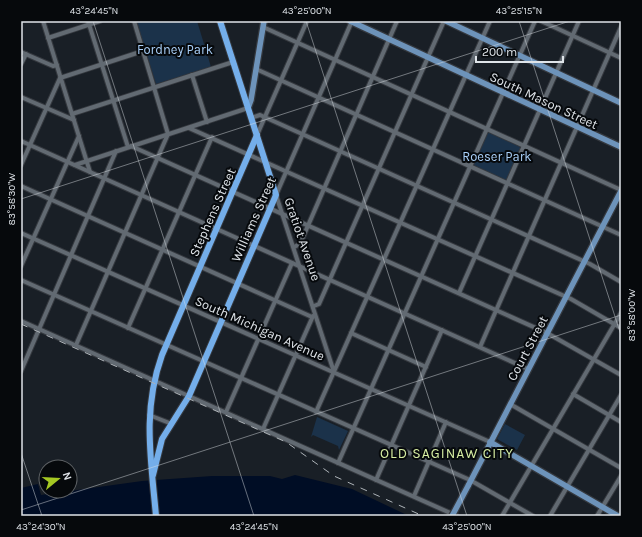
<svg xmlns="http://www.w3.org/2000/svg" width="642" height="537" viewBox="0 0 642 537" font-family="Karla,sans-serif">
<rect width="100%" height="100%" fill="#191f26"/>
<g fill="#1b324a">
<polygon points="136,21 197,21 211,67 156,84"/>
<polygon points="488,132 521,147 507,181 473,166"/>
<polygon points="317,417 348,431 339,450 338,446 313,435 311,437"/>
<polygon points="505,424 525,435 517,450 497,439"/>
</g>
<polygon fill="#000d25" points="295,475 352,489 409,516 21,516 21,488 38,484 41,495 142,481 212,476 270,476 282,479"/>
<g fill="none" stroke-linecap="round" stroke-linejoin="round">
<g stroke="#35393f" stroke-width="6">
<g id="minor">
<polyline points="43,21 90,172"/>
<polyline points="88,21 128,147"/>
<polyline points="541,21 621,58"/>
<polyline points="263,27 621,190"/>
<polyline points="48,38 100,21"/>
<polyline points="21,52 53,66 57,65"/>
<polyline points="21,64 26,54"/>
<polyline points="256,69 621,235"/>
<polyline points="192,75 207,122"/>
<polyline points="21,97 74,120"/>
<polyline points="72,114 233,62"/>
<polyline points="251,118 260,115 590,264 621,282"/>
<polyline points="189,128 571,299 621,328"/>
<polyline points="257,135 307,21"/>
<polyline points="21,141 528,369"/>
<polyline points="131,146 547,333 621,375"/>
<polyline points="21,165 60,78 143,51"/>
<polyline points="75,165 248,108"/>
<polyline points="21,186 312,317"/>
<polyline points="21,233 490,442"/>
<polyline points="294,247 300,244 397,21"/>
<polyline points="21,266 79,136"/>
<polyline points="21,280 470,480 533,516"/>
<polyline points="459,293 579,21"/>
<polyline points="314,306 319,304 444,21"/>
<polyline points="21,321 457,516"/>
<polyline points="128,328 212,137"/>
<polyline points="351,333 426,367"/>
<polyline points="76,345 168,134 134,21"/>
<polyline points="480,347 621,27"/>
<polyline points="21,371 116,151"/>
<polyline points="334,372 276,195 352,21"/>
<polyline points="573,394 621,422"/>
<polyline points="510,404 621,468"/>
<polyline points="226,412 292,263"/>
<polyline points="316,412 490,21"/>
<polyline points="149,415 172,424"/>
<polyline points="263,429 313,316"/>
<polyline points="338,463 535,21"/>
<polyline points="376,480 442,330"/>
<polyline points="414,496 446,422"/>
<polyline points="502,516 621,313"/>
<polyline points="550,516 621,395"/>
<polyline points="597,516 621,476"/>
</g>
</g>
<g stroke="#35393f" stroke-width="8">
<g id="major">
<polyline points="350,21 621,147"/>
<polyline points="446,21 621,103"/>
<polyline points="248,108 251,100 264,21"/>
<polyline points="490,442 618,516"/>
<polyline points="468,486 621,191"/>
</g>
</g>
<g stroke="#35393f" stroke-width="8">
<g id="highway">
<polyline points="153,475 162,439 189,396 276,195 220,21"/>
<path d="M156,516C151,459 142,411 162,355L257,135"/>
</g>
</g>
<use href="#minor" stroke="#626a72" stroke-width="4"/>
<use href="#major" stroke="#6d93ba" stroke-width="5.5"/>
<use href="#highway" stroke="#74aeea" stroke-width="6"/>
<polyline stroke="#aeb4b9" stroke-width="1" stroke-dasharray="7 7" stroke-linecap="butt" points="21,324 286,442 334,476 423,516"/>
<g stroke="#35393f" stroke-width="8" stroke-linecap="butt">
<polyline id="major-bridge" points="452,516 468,486"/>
</g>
<use href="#major-bridge" stroke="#6d93ba" stroke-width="5.5"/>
</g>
<path fill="none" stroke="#dfe4e9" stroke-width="1" stroke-opacity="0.45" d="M93,21L254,516M306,21L467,516M519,21L621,335M21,199L570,21M21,453L42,516M21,510L621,315"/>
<g text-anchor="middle" stroke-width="4" stroke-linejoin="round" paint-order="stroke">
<g font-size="13" fill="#a9cff8" stroke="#06090c">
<text x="175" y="54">Fordney Park</text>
<text x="497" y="161">Roeser Park</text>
</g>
<g font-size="13" fill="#dfe4e9" stroke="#06090c">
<text transform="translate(544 100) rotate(25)" y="5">South Mason Street</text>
<text transform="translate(212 212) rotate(-66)" y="5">Stephens Street</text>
<text transform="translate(253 219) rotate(-66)" y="5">Williams Street</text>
<text transform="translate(303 239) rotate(71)" y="5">Gratiot Avenue</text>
<text transform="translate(260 328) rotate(24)" y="5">South Michigan Avenue</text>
<text transform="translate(527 348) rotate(-62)" y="5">Court Street</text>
</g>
<g font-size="14" letter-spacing="1" fill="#d7eea3" stroke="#06090c">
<text x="447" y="458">OLD SAGINAW CITY</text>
</g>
</g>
<rect width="642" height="537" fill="none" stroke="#06090c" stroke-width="44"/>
<g transform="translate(58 479) rotate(72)"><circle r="19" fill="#06090c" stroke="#5d6164"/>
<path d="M0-3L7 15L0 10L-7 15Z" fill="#a5c823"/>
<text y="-6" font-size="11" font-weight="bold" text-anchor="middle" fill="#dfe4e9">N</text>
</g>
<path d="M476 56v6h87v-6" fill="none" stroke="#dfe4e9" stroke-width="2"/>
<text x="482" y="56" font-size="12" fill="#dfe4e9" stroke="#06090c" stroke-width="3" paint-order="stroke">200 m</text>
<rect x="22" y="22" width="598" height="493" fill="none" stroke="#dfe4e9" stroke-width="1.5"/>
<g font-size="10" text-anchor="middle" fill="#dfe4e9">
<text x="94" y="14">43°24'45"N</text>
<text x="307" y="14">43°25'00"N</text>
<text x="519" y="14">43°25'15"N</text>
<text transform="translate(11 199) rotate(-90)" y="4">83°58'30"W</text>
<text transform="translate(631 315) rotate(-90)" y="4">83°58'00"W</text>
<text x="41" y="530">43°24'30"N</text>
<text x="254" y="530">43°24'45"N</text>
<text x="467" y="530">43°25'00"N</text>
</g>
</svg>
